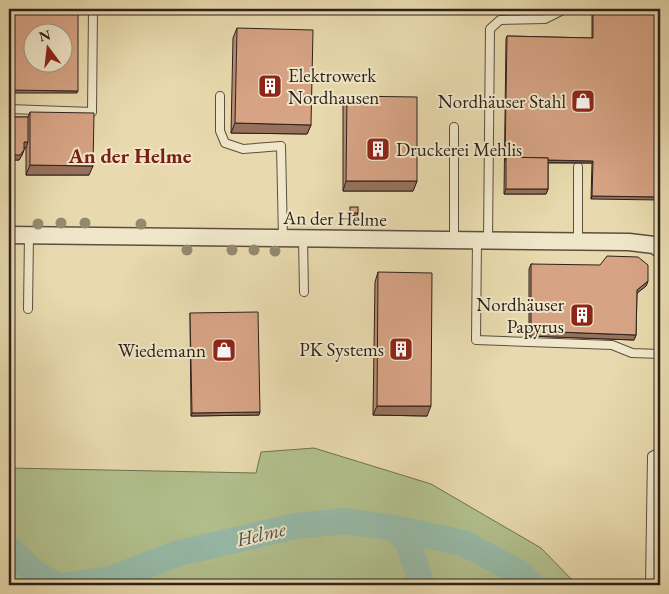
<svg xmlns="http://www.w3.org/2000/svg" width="669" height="594" viewBox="0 0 669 594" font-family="'EB Garamond',serif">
<rect width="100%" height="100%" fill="#e8daae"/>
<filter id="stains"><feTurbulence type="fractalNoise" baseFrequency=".004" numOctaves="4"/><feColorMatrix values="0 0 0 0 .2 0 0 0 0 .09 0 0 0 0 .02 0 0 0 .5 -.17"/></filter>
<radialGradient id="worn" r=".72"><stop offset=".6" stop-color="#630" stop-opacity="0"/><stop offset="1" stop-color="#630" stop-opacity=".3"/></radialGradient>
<polygon fill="#b2c18e" stroke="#707154" points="314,448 431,484 541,548 577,585 9,585 9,468 256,473 261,452"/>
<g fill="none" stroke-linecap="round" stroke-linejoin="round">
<g stroke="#97bba9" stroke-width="26">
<polyline points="394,528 463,543 518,572 532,585"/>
<polyline points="9,549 36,574 57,585"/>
<polyline points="68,585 110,579 179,553 296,526 344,521 394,528 408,542 422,585"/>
</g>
<g stroke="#5c4f40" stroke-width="10">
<g id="lane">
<polyline points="220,96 220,131 225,143 243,149 281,146 283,238"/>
<polyline points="9,109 92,112 93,9"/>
<polyline points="454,127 454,240"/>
<polyline points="578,167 578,241"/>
<polyline points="303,238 304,292"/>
<polyline points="477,240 476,340 612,345 632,353 660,354"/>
<polyline points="488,240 490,29 500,20 545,19 565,9"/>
<polyline points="28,309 29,235"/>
<polyline points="650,585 652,456 660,452"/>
</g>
</g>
<g stroke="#5c4f40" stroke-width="19">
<polyline id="street" points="9,235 629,242 654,245 660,249"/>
</g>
<use href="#lane" stroke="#f0e7ca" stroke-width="8"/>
<use href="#street" stroke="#f0e7ca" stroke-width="16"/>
</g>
<g fill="#938a6d">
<circle cx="61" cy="223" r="5.5"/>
<circle cx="85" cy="223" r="5.5"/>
<circle cx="38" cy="224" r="5.5"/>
<circle cx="141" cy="224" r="5.5"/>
<circle cx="187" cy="250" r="5.5"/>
<circle cx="232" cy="250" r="5.5"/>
<circle cx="254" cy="250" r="5.5"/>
<circle cx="275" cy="251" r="5.5"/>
</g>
<g fill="#b88c72" stroke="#2d211b">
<polygon points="592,9 660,9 591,199 592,163 548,163 548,189 546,194 504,194 506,39 507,36 592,38"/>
<polygon points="237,28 311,125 307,134 231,133 233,38"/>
<polygon points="347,96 417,181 413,191 343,191 343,106"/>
<polygon points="30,112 89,175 26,175 26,148 24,148 24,150 22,155 19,160 9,160 9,117 28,117"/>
<polygon points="531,264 648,281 646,286 637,293 636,335 634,340 529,336 529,269"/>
<polygon points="378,272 427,416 373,415 375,282"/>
<polygon points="190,313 259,415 191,416 190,315"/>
</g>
<g fill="#96725c" stroke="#2d211b">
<polygon points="9,90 78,91 77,93 9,93"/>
<polygon points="235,123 311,125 307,134 231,133"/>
<polygon points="24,142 28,142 26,148 22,147"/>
<polygon points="24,150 22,155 19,160 9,160 9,155"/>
<polygon points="506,160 593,161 592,163 506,162"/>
<polygon points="30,165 93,166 89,175 26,175"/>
<polygon points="346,181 417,181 413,191 343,191"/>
<polygon points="506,189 548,189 546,194 504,194"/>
<polygon points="592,196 660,197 660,200 591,199"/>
<polygon points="350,213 358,213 357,216 349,215"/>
<polygon points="648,281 646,286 635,295 637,290"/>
<polygon points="531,331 636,335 634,340 529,336"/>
<polygon points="377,406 431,406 427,416 373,415"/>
<polygon points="260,412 259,415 191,416 192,413"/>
</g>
<g fill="#d6a384" stroke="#2d211b" fill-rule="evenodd">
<path d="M9,9H78V91L9,90ZM32,32H62V62H32Z"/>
<polygon points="593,9 660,9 660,197 592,196 593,161 548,160 548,158 506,157 505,160 507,36 593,38"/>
<polygon points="237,28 313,30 311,125 235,123"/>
<polygon points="347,96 417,97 417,181 346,181"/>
<polygon points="30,112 94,113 93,166 30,165"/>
<polygon points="9,117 28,117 28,142 24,142 24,150 20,155 9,155"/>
<polygon points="506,157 548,158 548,189 506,189"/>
<rect x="350" y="207" width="8" height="6"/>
<polygon points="607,256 638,257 648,265 648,281 637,290 636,335 531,331 531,264 600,265"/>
<polygon points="378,272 432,273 431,406 377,406"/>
<polygon points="9,277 10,278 10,304 9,304"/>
<polygon points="258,312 260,412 192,413 190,313"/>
</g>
<defs>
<g id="building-square" transform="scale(1.25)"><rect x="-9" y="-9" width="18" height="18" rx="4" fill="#8f2418" stroke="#f0e7ca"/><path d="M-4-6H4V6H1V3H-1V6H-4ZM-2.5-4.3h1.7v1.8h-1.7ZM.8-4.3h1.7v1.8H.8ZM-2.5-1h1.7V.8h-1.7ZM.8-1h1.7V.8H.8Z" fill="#fff"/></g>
<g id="shop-square" transform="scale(1.25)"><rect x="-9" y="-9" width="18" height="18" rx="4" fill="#8f2418" stroke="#f0e7ca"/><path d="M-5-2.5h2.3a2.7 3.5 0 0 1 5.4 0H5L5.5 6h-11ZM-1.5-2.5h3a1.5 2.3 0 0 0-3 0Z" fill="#fff"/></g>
</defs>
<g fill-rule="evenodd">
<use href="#building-square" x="270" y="86"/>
<use href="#shop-square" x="583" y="101"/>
<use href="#building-square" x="378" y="149"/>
<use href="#building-square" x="582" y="315"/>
<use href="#building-square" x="401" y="349"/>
<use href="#shop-square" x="224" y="350"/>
</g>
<g text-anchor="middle" stroke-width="4" stroke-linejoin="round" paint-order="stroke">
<g font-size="19" fill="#2d211b" stroke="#f0e7ca" text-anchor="end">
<text x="288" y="82" text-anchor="start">Elektrowerk<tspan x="288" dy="22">Nordhausen</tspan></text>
<text x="566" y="108">Nordhäuser Stahl</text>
<text x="396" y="156" text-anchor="start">Druckerei Mehlis</text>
<text x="564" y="311">Nordhäuser<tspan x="564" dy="22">Papyrus</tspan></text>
<text x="384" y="356">PK Systems</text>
<text x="206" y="357">Wiedemann</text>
</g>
<g font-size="19" fill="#2d211b" stroke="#f0e7ca">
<text transform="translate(335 218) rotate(1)" y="7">An der Helme</text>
</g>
<g font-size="20" font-style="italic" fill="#4d4f46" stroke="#f0e7ca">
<text transform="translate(261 534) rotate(-13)" y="7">Helme</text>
</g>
<g font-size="21" font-weight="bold" fill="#7a1f14" stroke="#f0e7ca">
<text x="130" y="163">An der Helme</text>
</g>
</g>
<rect width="669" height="594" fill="none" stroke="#e8daae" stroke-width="30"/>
<rect x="10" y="10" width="649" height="574" fill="none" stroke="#2d211b" stroke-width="2.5"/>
<rect x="15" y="15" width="639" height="564" fill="none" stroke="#2d211b"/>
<g transform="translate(48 48) rotate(345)"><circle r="24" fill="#f0e7ca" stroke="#a29884"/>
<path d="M0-4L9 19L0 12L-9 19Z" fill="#8f2418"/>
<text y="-8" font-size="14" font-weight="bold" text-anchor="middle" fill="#2d211b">N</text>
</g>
<rect width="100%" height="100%" filter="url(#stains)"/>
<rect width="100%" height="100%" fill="url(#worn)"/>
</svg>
